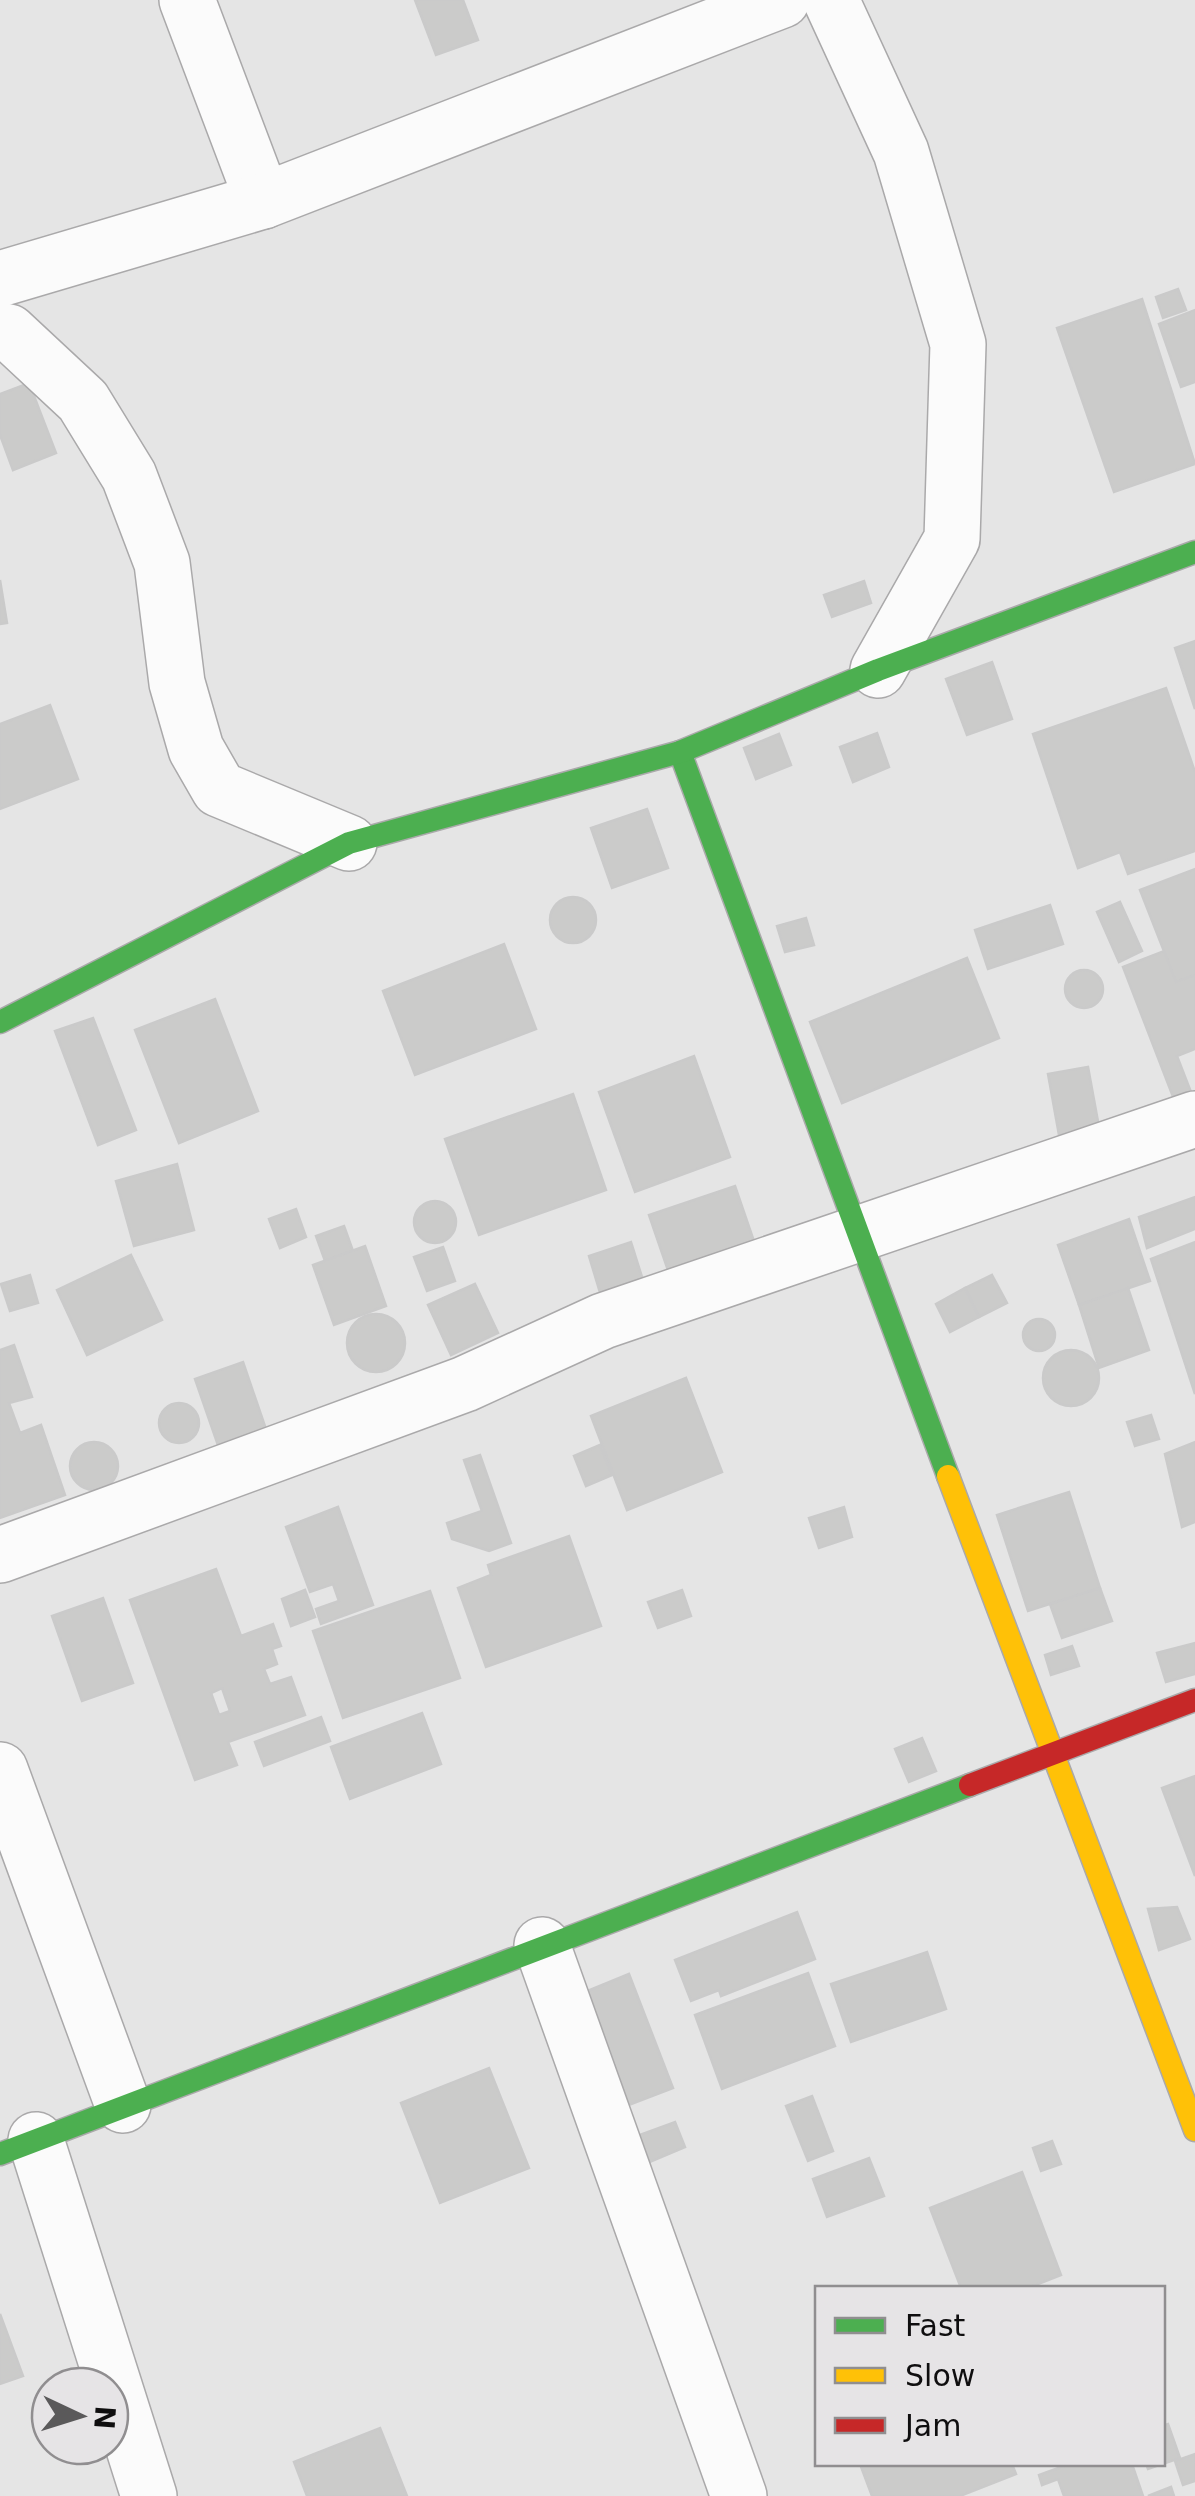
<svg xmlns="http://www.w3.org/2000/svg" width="1195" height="2496" viewBox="0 0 1195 2496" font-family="'DejaVu Sans',sans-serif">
<rect width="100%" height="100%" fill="#e5e5e5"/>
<g fill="#cbcbca" stroke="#cacaca" stroke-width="2.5" fill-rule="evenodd">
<polygon points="415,0 463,0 478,40 436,55"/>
<polygon points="1178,289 1186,310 1163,318 1156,297"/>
<polygon points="1142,299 1195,464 1114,492 1057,328"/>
<polygon points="1195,310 1195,382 1181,387 1159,324"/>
<polygon points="29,383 56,453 13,470 0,435 0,394"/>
<polygon points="0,580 7,623 0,624"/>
<polygon points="864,581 871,603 832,617 824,595"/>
<polygon points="1195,641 1195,709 1175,648"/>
<polygon points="992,662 1012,719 967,735 946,679"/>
<polygon points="1166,688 1195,772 1195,851 1128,874 1120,852 1078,868 1033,734"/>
<polygon points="50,705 78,779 0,809 0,724"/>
<polygon points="877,733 889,767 853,782 840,747"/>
<polygon points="779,734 791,765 756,779 744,748"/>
<polygon points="647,809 668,868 612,888 591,828"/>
<polygon points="1195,869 1195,975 1176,982 1140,890"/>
<circle cx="573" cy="920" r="23"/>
<polygon points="1120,902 1142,951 1119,962 1097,912"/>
<polygon points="1050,905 1063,944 988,969 975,930"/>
<polygon points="806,918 814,945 785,952 777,926"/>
<polygon points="504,944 536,1029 415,1075 383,991"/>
<polygon points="1164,951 1176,982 1195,975 1195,1049 1177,1056 1194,1100 1177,1107 1123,967"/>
<polygon points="967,958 999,1038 842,1103 810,1022"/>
<circle cx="1084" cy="989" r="19"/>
<polygon points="215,999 258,1111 179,1143 135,1030"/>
<polygon points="93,1018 136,1130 98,1145 55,1031"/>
<polygon points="694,1056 730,1157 635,1192 599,1092"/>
<polygon points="1088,1067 1099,1127 1059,1135 1048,1074"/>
<polygon points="573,1094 606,1190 479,1235 445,1139"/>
<polygon points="177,1164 194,1230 134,1246 116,1181"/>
<polygon points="735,1186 759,1256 673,1285 649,1215"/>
<polygon points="1195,1197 1195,1229 1147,1248 1139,1217"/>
<circle cx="435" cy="1222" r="21"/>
<polygon points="296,1209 306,1237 280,1248 269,1219"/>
<polygon points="1129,1219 1150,1281 1079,1305 1058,1245"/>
<polygon points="344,1226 353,1251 325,1261 316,1236"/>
<polygon points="631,1242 647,1293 604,1306 589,1256"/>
<polygon points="1195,1242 1195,1394 1151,1259"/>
<polygon points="365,1246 386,1306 334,1325 313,1265"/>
<polygon points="443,1247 455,1281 427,1291 414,1257"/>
<polygon points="131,1255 162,1320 87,1355 57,1290"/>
<polygon points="30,1275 38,1303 10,1311 1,1284"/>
<polygon points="992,1275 1007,1303 979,1317 965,1288"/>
<polygon points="475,1284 498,1333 451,1355 428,1305"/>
<polygon points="965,1288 979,1317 950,1332 936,1304"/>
<polygon points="1128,1288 1149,1350 1099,1368 1079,1305"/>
<circle cx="376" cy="1343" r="29"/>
<circle cx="1039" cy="1335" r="16"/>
<polygon points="14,1345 32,1397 9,1403 20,1433 41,1425 65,1495 0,1518 0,1350"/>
<circle cx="1071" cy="1378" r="28"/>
<polygon points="243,1362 269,1438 221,1454 195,1379"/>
<polygon points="686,1378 722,1472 627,1510 591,1416"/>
<circle cx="179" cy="1423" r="20"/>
<polygon points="1151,1415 1159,1439 1135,1446 1127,1422"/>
<polygon points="1195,1442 1195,1522 1182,1527 1165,1454"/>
<circle cx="94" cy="1466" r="24"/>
<polygon points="600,1445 612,1475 586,1486 574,1456"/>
<polygon points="480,1455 511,1543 489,1551 452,1539 447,1523 482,1511 464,1460"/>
<polygon points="1069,1492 1100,1588 1028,1611 997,1515"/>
<polygon points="338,1507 373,1605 321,1624 316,1609 339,1601 333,1584 310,1592 286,1527"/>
<polygon points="844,1507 852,1537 819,1548 809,1518"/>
<polygon points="569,1536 601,1626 486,1667 458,1588 491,1575 488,1565"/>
<path d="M216,1569L241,1636L273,1624L281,1646L272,1649L277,1664L264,1669L270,1684L291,1677L305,1715L228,1742L237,1765L195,1780L130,1600ZM222,1688L230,1711L219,1715L211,1693Z"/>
<polygon points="1100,1588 1112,1621 1062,1638 1050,1604"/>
<polygon points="305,1590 315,1617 291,1626 282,1599"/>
<polygon points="682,1590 691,1616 658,1628 648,1602"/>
<polygon points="430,1591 460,1678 343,1718 313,1631"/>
<polygon points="103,1598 133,1683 82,1701 52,1616"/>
<polygon points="1195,1643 1195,1674 1166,1682 1157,1653"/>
<polygon points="1072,1646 1079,1666 1051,1675 1045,1655"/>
<polygon points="422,1713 441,1764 350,1799 331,1747"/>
<polygon points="321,1717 330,1741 264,1766 255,1742"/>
<polygon points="922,1738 936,1771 909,1782 895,1749"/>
<polygon points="1195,1776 1195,1876 1162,1788"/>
<polygon points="1177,1907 1190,1939 1159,1950 1148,1909"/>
<polygon points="797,1912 815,1959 721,1996 719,1990 691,2001 675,1960"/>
<polygon points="927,1952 946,2009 851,2042 831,1984"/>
<polygon points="808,1973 835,2046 722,2089 695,2015"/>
<polygon points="629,1974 673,2088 629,2105 585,1992"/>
<polygon points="489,2068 529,2168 440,2203 401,2103"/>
<polygon points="812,2096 833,2151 808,2161 786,2106"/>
<polygon points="675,2122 685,2147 647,2163 637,2136"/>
<polygon points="1052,2141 1061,2164 1041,2171 1033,2148"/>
<polygon points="869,2158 884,2196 827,2217 813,2179"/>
<polygon points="1022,2172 1061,2275 1028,2288 961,2288 930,2208"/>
<polygon points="0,2314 23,2376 0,2384"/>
<polygon points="1168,2424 1180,2458 1148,2469 1146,2464 1162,2464 1162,2426"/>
<polygon points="380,2428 407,2496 307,2496 294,2462"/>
<polygon points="1195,2454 1195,2481 1183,2485 1175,2461"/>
<polygon points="860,2464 1012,2464 1016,2474 960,2496 872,2496"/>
<polygon points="1069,2464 1132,2464 1143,2496 1064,2496 1058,2479 1042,2485 1039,2475"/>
<polygon points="1171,2487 1174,2496 1148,2496"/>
</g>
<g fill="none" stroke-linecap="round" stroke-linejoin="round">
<g stroke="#aaa9aa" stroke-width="58">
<g id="street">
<polyline points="187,0 263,201"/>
<polyline points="831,0 901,152 958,344 952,539 878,670"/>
<polyline points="0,279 263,201 782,0"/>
<polyline points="0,330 9,332 83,401 129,476 162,563 177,683 196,749 219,789 349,843"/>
<polyline points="0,1555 465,1384 603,1321 1195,1119"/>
<polyline points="0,1770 123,2105"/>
<polyline points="542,1945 739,2496"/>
<polyline points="36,2140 149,2496"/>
</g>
</g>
<g stroke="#aaa9aa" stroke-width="25">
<g id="fast">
<polyline points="680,752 948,1476"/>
<polyline points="0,1022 349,843 680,752 878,670 1195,552"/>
<polyline points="0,2154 970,1785"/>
</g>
</g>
<g stroke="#aaa9aa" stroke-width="25">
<polyline id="slow" points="948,1476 1195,2130"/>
</g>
<g stroke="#aaa9aa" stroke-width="25">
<polyline id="jam" points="970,1785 1195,1700"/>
</g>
<use href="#street" stroke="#fbfbfb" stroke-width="55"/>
<use href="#fast" stroke="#4caf50" stroke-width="22"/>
<use href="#slow" stroke="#ffc107" stroke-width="22"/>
<use href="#jam" stroke="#c62828" stroke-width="22"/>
</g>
<rect x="815" y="2286" width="350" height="180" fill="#e6e4e6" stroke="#908e90" stroke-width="2.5"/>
<rect x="835" y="2318" width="50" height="15" fill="#4caf50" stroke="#908e90" stroke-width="2.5"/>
<text x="905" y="2336" font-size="30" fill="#0f0e0f">Fast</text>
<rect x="835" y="2368" width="50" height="15" fill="#ffc107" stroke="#908e90" stroke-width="2.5"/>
<text x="905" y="2386" font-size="30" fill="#0f0e0f">Slow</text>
<rect x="835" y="2418" width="50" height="15" fill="#c62828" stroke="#908e90" stroke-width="2.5"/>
<text x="905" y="2436" font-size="30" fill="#0f0e0f">Jam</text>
<g transform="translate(80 2416) rotate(94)"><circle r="48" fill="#e6e4e6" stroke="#908e90" stroke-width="2.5"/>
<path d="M0-8L18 38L0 25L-18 38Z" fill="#5a595a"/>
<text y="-15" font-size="28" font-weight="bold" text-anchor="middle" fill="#0f0e0f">N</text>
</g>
</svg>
